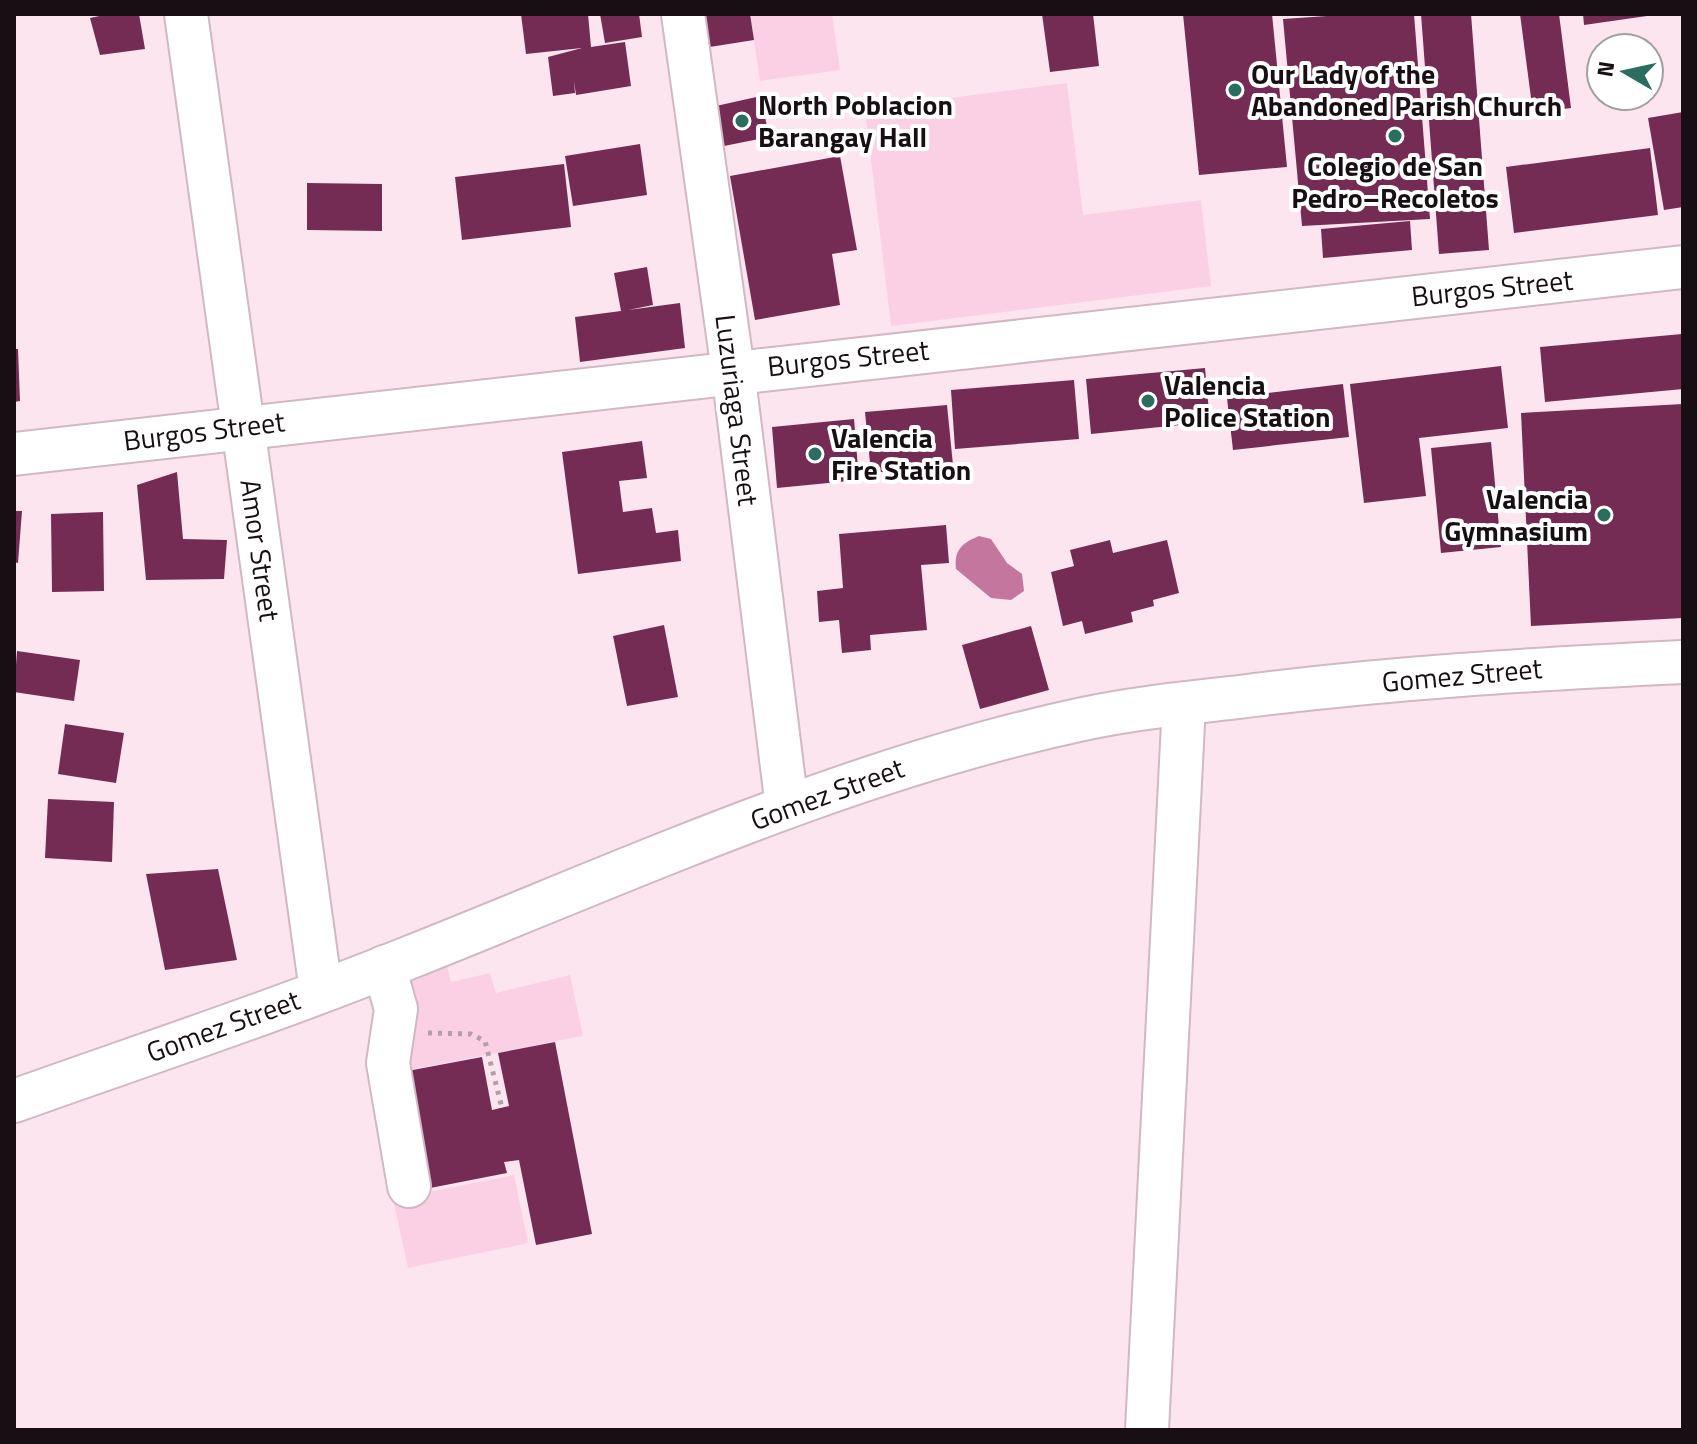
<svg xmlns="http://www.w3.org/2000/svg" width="1697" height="1444" viewBox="0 0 1697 1444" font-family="'Titillium Web',sans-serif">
<rect width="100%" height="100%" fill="#fde5f0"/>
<g fill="#fbd0e4">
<polygon points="750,14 832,14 840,70 760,81"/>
<polygon points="1067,83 1083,215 1201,200 1211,286 891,326 865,109"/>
<polygon points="442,946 451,982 490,973 496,993 570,975 583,1036 408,1070 404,960"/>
<polygon points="514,1175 528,1243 408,1268 393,1199"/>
</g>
<path fill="#c5769f" d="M979,536L991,539L1007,563L1022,574L1024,591L1011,600L991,598L956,569C954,550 962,543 979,536Z"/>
<g fill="#742c54">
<polygon points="109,14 139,14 145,49 100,55 90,18"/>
<polygon points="521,14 588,14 591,47 625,42 631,86 576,95 574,81 575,93 553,96 548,57 582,48 526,54"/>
<polygon points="600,14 639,14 642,37 605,43"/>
<polygon points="692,14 750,14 754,40 697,49"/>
<polygon points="1042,14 1093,14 1099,66 1050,72"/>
<polygon points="1183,14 1272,14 1287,167 1199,175"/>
<polygon points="1356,14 1414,14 1430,219 1302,226 1283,19"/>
<polygon points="1421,14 1471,14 1489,250 1439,254"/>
<polygon points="1520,14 1559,14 1571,108 1533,113"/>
<polygon points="1583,14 1647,14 1647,16 1584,25"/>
<polygon points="761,96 769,137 724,146 716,106"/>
<polygon points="1683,112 1683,207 1664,210 1648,118"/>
<polygon points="640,144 647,195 573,206 565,156"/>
<polygon points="1650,148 1658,215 1514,233 1506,167"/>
<polygon points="840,156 857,250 832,254 840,305 755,320 730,176"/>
<polygon points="564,164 571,227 462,240 455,177"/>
<polygon points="307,183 382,184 382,231 307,230"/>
<polygon points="1410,221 1412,250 1323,258 1321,229"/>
<polygon points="647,267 653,305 628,310 680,303 685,348 580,362 575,317 621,311 614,273"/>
<polygon points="1682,334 1683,389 1545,402 1540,347"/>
<polygon points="14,349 18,349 20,401 14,402"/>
<polygon points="1501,366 1508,428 1419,438 1426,496 1364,503 1350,384"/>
<polygon points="1205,368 1210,422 1091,434 1086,379"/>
<polygon points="1074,380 1079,439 955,449 951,390"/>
<polygon points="1343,384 1349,437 1233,450 1227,398"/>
<polygon points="1683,404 1683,618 1531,626 1521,413"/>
<polygon points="947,405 953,465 871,473 865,412"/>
<polygon points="854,419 859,480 777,488 772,427"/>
<polygon points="642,441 647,478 619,481 623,512 652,508 656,533 678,530 681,561 578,574 562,452"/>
<polygon points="1491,442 1501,547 1441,553 1431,448"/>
<polygon points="177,472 183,539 227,540 224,579 146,580 137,485"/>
<polygon points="14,511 22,511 18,563 14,562"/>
<polygon points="103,512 104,591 52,592 51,514"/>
<polygon points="946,525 949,563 921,565 927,630 870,635 871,650 842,653 839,620 819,622 817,591 843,588 839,534"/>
<polygon points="1110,540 1113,553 1167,540 1179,593 1153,600 1154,606 1131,612 1133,622 1085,634 1082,621 1063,626 1051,572 1074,566 1070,550"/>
<polygon points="664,625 678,697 627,706 613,636"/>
<polygon points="1031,626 1049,690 980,709 962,645"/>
<polygon points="17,651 80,660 74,701 14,692"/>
<polygon points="65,724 124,733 116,783 58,774"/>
<polygon points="48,799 114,802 112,862 45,858"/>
<polygon points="218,869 237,960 165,970 146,874"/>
<polygon points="555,1042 592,1234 536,1245 519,1160 504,1162 507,1173 425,1189 402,1072 482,1057 492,1110 509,1106 498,1053"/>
</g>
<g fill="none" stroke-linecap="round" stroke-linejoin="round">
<g stroke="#d0b9c4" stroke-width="46">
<g id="minor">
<polyline points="186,14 321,991"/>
<polyline points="683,14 733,371 787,807"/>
<polyline points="14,454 1683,267"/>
<polyline points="384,967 396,1009 388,1063 409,1186"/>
<path d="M14,1101C146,1054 279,1010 408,958C630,870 849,769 1083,719C1134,708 1187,703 1239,697C1386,678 1534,669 1683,662"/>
<polyline points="1147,1430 1184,704"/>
</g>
</g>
<polyline stroke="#b29fa8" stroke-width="5" stroke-dasharray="4 6" stroke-linecap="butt" points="428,1033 471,1034 485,1041 502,1108"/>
<use href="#minor" stroke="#fff" stroke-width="42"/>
</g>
<g fill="#2b6e5f" stroke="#fff" stroke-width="3">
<circle cx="1235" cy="90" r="8"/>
<circle cx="742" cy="121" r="8"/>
<circle cx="1395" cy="136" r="8"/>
<circle cx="1148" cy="401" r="8"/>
<circle cx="815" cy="454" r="8"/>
<circle cx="1604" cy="515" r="8"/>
</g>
<g text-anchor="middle" stroke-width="8" stroke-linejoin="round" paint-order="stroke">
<g font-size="28" font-weight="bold" fill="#170f13" stroke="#fff" text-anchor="start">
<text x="1251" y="84">Our Lady of the<tspan x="1251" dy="32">Abandoned Parish Church</tspan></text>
<text x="758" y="115">North Poblacion<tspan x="758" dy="32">Barangay Hall</tspan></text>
<text x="1395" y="176" text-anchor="middle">Colegio de San<tspan x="1395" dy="32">Pedro–Recoletos</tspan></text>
<text x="1164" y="395">Valencia<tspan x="1164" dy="32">Police Station</tspan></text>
<text x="831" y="448">Valencia<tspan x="831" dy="32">Fire Station</tspan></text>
<text x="1588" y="509" text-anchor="end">Valencia<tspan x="1588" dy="32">Gymnasium</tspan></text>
</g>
<g font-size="28" fill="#170f13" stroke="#fff">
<text transform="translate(1492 288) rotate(-6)" y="10">Burgos Street</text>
<text transform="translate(848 358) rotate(-6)" y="10">Burgos Street</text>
<text transform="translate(737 410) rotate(83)" y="10">Luzuriaga Street</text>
<text transform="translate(204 431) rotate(-7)" y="10">Burgos Street</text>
<text transform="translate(260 550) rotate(82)" y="10">Amor Street</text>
<text transform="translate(1462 675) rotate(-5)" y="10">Gomez Street</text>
<text transform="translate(827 794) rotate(-20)" y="10">Gomez Street</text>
<text transform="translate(223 1026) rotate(-20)" y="10">Gomez Street</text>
</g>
</g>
<rect width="1697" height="1444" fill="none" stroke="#170f13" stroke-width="32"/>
<g transform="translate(1625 72) rotate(279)"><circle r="38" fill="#ffffff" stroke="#a29fa1" stroke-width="2"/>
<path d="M0-6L14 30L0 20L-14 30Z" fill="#2b6e5f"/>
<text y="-12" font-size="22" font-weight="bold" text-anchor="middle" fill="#170f13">N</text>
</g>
</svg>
